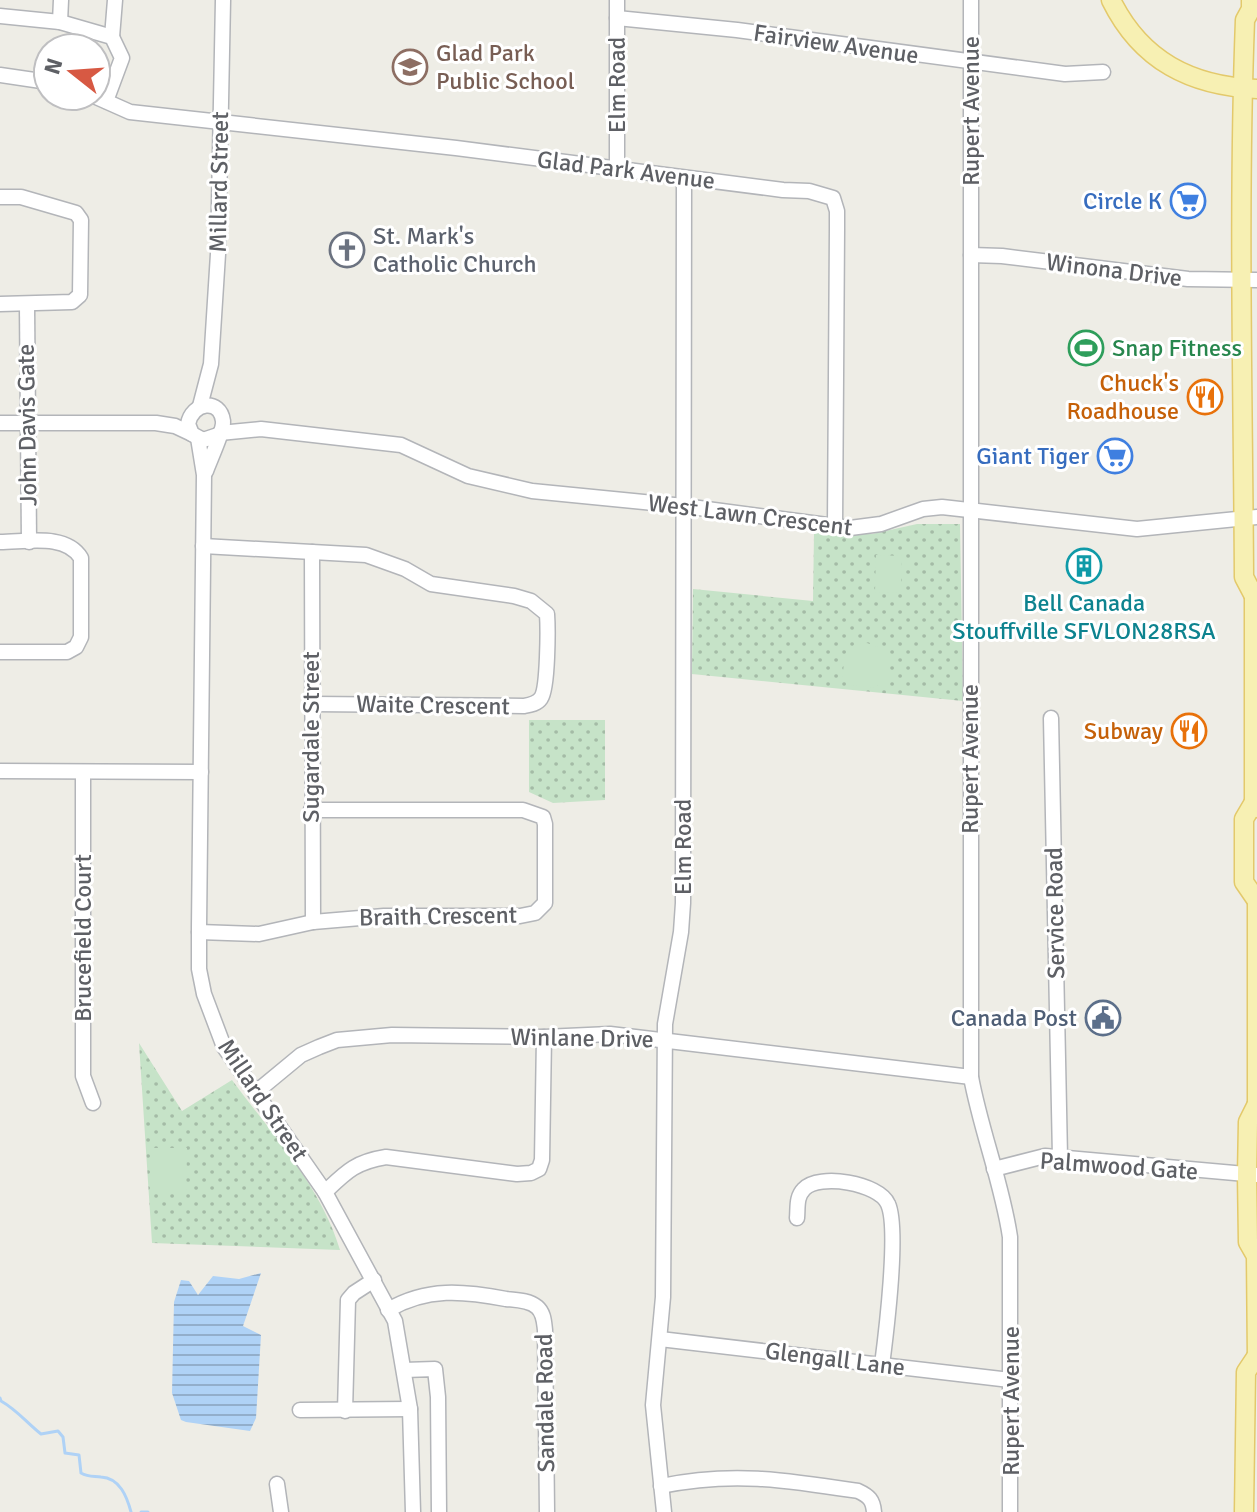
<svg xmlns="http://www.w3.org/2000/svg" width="1257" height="1512" viewBox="0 0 1257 1512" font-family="Signika,sans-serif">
<defs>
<pattern id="green-dots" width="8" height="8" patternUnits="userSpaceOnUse" patternTransform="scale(2)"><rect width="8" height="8" fill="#c6e3c8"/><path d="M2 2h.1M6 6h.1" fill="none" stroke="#a4bba6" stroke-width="1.8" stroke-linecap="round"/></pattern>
<pattern id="water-rules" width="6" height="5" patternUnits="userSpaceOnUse" patternTransform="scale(2)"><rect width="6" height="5" fill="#afd2f6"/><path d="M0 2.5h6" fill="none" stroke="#92aecb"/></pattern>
</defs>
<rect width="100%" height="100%" fill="#eeede6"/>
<g fill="url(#green-dots)">
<polygon points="917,524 960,524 963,701 692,674 693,589 813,601 814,533 872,534"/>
<polygon points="529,720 605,720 605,800 553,803 529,792"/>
<path d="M139,1043L182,1111L232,1080C271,1133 321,1186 340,1250L152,1243Z"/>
</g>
<g fill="#c6e3c8">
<polygon points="876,555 902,556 901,593 875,592"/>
<polygon points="867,643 878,647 888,659 888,677 875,688 849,685 842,679 845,656 854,645"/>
<polygon points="153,1148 187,1148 186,1191 153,1191"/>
</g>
<polygon fill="url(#water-rules)" points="261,1273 243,1326 261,1335 256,1418 250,1431 186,1422 181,1420 172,1393 174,1302 181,1280 189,1281 198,1295 213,1276 239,1279"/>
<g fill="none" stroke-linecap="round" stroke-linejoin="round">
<g stroke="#afd2f6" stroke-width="3">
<path d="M0,1398L1,1401C17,1410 27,1423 41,1434L58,1431L63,1437L65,1453L79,1455L81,1473C88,1477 93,1476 101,1477C120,1478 127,1497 131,1512"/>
<polyline points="141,1512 148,1512"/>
</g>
<g stroke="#b3b5b9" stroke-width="17">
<g id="minor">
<polyline points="617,0 617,170"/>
<path d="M971,0V1077C981,1131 1002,1183 1010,1237V1512"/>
<polyline points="0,16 60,22 112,37 122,58 106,101"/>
<polyline points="617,18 737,30 1065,74 1103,72"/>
<polyline points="60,22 61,0"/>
<polyline points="112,37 115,0"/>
<polyline points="0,75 48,82"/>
<polyline points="94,96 130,112 456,148 783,190 809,191 833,198 837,211 837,229 835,526"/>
<polyline points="0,197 21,197 76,213 81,220 80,295 72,302 0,304"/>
<polyline points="971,255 1002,256 1188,279 1257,280"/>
<polyline points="27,305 29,542"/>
<polyline points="200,406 211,364 218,254 223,0"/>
<polyline points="0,423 156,423 175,426 192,434"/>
<polyline points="220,433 261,429 401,445 468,476 532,491 684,506 850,528 881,524 923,509 942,507 1137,529 1257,517"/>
<polyline points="198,438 204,475 199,927 199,969 204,994 224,1047 325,1192 395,1321 410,1409 413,1512"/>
<path d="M206,471C210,460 224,430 223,421C220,398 192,402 188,424L192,434L203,440L218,435"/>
<path d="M0,542C26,542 66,533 81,558V637L76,647L67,652H0"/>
<path d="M203,546L366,555L405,569L431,584L514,596L531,601L547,614C548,628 548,688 541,698C537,704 530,705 524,706L312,704"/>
<polyline points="312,552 313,922"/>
<polyline points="1051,718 1060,1157"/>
<polyline points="0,771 201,772"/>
<polyline points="83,772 83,1076 93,1103"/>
<polyline points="199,932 259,934 313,922 384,916 520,916 535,913 545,903 545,824 543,817 523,810 311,810"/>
<polyline points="255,1093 301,1055 319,1047 337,1040 392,1035 544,1037 610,1034 971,1077"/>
<polyline points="994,1169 1045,1156 1257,1175"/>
<path d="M325,1192C346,1172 355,1162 386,1157L517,1174L531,1173L539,1169L542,1160L544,1037"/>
<path d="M797,1218C798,1207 796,1197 804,1189C819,1173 879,1183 888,1204C899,1228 886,1334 882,1365"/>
<path d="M388,1310C427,1287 464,1291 506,1299C516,1300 529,1300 537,1307C544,1313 544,1322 545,1330L547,1512"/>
<polyline points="660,1339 1010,1380"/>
<polyline points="404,1370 435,1369 438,1397 439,1512"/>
<polyline points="300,1410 410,1409"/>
<polyline points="345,1411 348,1300 354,1293 374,1280"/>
<polyline points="277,1484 281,1512"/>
<path d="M661,1486C732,1471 787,1480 858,1491C869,1496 873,1500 874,1512"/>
<polyline points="664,1512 653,1405 663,1297 665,1024 681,932 683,903 684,178"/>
</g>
</g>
<g stroke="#e3c96b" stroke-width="21">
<g id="major">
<path d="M1111,0C1141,61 1191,86 1257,89"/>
<path d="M1251,0V9L1245,20C1238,206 1243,392 1244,577L1254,596"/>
<polyline points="1257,591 1254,596 1254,802 1257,808"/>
<polyline points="1254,802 1244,819 1244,882 1255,898"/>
<polyline points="1257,894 1257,1104"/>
<polyline points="1257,1104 1248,1122 1247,1175 1248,1242 1256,1256 1257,1360"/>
<polyline points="1244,1512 1246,1372 1256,1357"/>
</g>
</g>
<use href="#minor" stroke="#fff" stroke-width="14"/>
<use href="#major" stroke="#f7f0b3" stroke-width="18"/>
</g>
<defs>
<g id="school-ring" transform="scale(1.8)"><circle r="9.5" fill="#fff" stroke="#8d6e63" stroke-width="1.5"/><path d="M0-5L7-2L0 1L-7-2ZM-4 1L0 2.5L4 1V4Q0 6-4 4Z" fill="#8d6e63"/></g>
<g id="supermarket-ring" transform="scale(1.8)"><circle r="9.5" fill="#fff" stroke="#3f7fe0" stroke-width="1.5"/><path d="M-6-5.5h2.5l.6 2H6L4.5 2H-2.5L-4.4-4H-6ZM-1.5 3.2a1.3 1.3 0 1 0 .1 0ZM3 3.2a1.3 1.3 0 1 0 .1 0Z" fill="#3f7fe0"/></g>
<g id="church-ring" transform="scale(1.8)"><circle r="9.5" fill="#fff" stroke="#6b7280" stroke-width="1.5"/><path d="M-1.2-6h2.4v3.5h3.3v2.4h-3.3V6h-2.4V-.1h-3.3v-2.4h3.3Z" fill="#6b7280"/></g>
<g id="stadium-ring" transform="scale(1.8)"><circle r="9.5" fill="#fff" stroke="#2e9e5b" stroke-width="1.5"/><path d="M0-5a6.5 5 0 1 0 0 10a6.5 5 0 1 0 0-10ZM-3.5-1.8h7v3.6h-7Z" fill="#2e9e5b"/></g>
<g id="restaurant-ring" transform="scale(1.8)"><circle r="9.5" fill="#fff" stroke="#e8710a" stroke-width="1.5"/><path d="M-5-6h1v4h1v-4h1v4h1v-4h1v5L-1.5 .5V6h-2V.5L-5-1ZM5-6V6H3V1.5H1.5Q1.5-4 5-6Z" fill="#e8710a"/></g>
<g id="building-ring" transform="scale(1.8)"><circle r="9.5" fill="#fff" stroke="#0f9aa8" stroke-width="1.5"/><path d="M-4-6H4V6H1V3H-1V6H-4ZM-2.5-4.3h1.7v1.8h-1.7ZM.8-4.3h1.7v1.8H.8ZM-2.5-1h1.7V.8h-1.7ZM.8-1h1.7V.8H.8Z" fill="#0f9aa8"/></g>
<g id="civic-ring" transform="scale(1.8)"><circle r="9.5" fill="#fff" stroke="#5c6f8a" stroke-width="1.5"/><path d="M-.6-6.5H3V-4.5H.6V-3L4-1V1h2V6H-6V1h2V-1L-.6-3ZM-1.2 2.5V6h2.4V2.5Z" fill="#5c6f8a"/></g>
</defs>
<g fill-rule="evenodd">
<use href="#school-ring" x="410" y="67"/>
<use href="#supermarket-ring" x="1188" y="201"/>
<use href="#church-ring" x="347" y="250"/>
<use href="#stadium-ring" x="1086" y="348"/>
<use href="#restaurant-ring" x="1205" y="397"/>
<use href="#supermarket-ring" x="1115" y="456"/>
<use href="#building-ring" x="1084" y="566"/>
<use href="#restaurant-ring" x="1189" y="731"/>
<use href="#civic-ring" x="1103" y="1018"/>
</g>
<g text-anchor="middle" stroke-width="6" stroke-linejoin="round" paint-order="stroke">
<g font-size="24" fill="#5e6065" stroke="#fff">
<text transform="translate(836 44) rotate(8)" y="8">Fairview Avenue</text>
<text transform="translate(617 85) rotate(-90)" y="8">Elm Road</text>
<text transform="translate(971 111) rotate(-90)" y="8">Rupert Avenue</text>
<text transform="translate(626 170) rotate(7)" y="8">Glad Park Avenue</text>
<text transform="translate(219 182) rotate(-89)" y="8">Millard Street</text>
<text transform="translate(1114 270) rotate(7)" y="8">Winona Drive</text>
<text transform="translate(27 425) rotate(-91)" y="8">John Davis Gate</text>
<text transform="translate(750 515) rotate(7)" y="8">West Lawn Crescent</text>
<text transform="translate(433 705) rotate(1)" y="8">Waite Crescent</text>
<text transform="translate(311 737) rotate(-90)" y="8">Sugardale Street</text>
<text transform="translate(970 759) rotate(-90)" y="8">Rupert Avenue</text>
<text transform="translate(683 847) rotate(-90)" y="8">Elm Road</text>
<text transform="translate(1055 913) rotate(-91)" y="8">Service Road</text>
<text transform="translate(438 916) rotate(-1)" y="8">Braith Crescent</text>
<text transform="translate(83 938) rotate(-90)" y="8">Brucefield Court</text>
<text transform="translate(582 1038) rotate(1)" y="8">Winlane Drive</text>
<text transform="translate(263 1100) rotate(56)" y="8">Millard Street</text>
<text transform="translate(1119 1166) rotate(4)" y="8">Palmwood Gate</text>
<text transform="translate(835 1359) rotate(7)" y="8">Glengall Lane</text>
<text transform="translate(1011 1401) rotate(-90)" y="8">Rupert Avenue</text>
<text transform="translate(545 1403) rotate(-91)" y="8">Sandale Road</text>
</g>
<g font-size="24" fill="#785e54" stroke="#fff" text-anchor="start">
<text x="436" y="61">Glad Park<tspan x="436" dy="28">Public School</tspan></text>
</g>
<g font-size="24" fill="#366cbe" stroke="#fff" text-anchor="end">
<text x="1162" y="209">Circle K</text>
<text x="1089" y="464">Giant Tiger</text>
</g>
<g font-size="24" fill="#5b616d" stroke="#fff" text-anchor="start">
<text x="373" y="244">St. Mark's<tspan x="373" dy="28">Catholic Church</tspan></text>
</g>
<g font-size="24" fill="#27864d" stroke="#fff" text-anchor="start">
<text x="1112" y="356">Snap Fitness</text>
</g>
<g font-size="24" fill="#c56008" stroke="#fff" text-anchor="end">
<text x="1179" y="391">Chuck's<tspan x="1179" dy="28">Roadhouse</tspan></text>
<text x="1163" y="739">Subway</text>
</g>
<g font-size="24" fill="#0d838f" stroke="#fff">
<text x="1084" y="611">Bell Canada<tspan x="1084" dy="28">Stouffville SFVLON28RSA</tspan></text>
</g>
<g font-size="24" fill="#4e5e75" stroke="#fff" text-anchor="end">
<text x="1077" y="1026">Canada Post</text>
</g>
</g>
<g transform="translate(72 72) rotate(287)"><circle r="38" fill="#ffffff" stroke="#bfbfc1" stroke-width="2"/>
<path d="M0-6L14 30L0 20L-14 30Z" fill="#d75943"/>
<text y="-12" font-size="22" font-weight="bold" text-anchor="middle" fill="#5e6065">N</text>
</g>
</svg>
